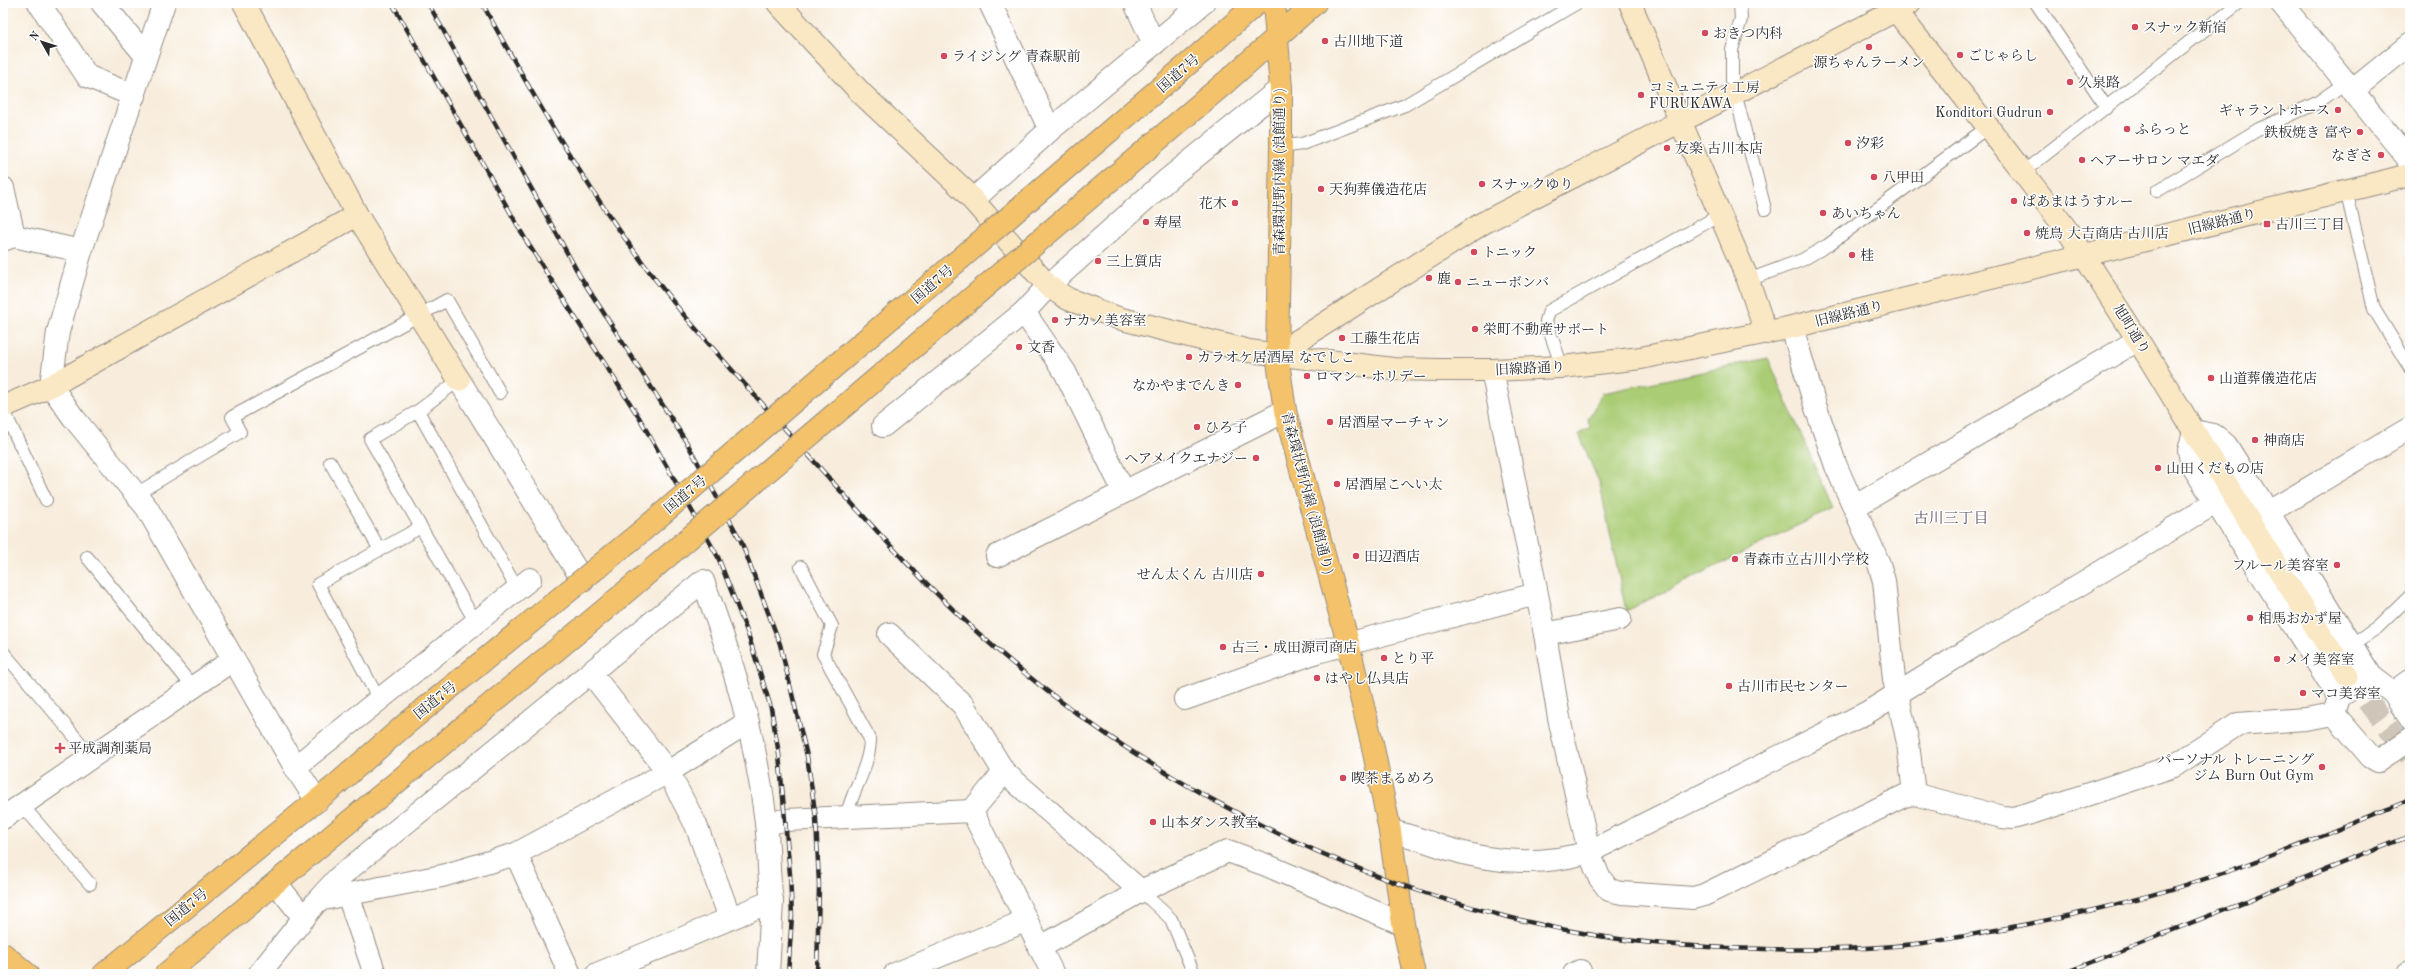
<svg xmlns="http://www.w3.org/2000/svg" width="2413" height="977" viewBox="0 0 2413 977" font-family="'Old Standard TT','Noto Serif JP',serif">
<rect width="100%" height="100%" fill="#fff"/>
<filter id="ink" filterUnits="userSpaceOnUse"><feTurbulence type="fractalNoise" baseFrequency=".025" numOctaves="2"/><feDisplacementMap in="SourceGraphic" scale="8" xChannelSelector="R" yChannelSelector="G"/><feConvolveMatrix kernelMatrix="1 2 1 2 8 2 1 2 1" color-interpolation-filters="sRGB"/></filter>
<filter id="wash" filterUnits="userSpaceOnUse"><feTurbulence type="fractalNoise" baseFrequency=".012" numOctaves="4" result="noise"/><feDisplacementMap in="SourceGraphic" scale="16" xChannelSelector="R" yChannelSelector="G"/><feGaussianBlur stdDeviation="0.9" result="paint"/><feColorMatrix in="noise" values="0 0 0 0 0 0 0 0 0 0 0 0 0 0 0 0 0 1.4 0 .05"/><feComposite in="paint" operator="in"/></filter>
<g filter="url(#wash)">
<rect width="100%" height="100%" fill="#f8eddd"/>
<polygon fill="#aacc75" stroke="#6a7c50" points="1768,358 1833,508 1626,611 1600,485 1579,434 1590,427 1588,419 1603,393"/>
</g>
<g filter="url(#ink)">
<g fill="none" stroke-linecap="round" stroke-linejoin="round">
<polyline stroke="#cfc6b9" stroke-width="22" stroke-dasharray="22 11" stroke-linecap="butt" points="2347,675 2410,756"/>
<g stroke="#928c84" stroke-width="14">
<g id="lane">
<polyline points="1740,3 1741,19 1732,50 1732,81 1765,209"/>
<polyline points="2036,3 2107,108"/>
<polyline points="1281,147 1302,144 1405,105 1577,3"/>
<polyline points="2023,172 2239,3"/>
<polyline points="2346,190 2374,309 2410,368"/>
<polyline points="2157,191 2259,129 2317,103 2345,83"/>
<polyline points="1748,280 1802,260 1828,245 1988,127"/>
<polyline points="1562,367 1546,321 1549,311 1720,215"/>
<polyline points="459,380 418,411 517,589"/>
<polyline points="3,409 46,500"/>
<polyline points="418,411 370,439 475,621"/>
<polyline points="330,462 380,550"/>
<polyline points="136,494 240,432 232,417 447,300 500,393"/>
<polyline points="87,557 193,687"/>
<path d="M801,567L832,626L823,654L870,739C870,765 852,791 846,817"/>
<polyline points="2351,645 2377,628 2410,596"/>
<polyline points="3,652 92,757"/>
<polyline points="379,700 318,584 421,527"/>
<polyline points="22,805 90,884"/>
<polyline points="1141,891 1171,919 1194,974"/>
</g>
</g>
<g stroke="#928c84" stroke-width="24">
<g id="street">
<polyline points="39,3 87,76 134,96"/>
<polyline points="102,3 146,56"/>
<polyline points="164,3 81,251 58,332 51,386 73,417 147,508 295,767 317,801"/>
<polyline points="990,3 1050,130"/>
<polyline points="1135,3 1154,44"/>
<polyline points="2281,3 2410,161"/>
<polyline points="2352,91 2410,44"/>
<polyline points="3,188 14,236"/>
<polyline points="973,200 1050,130 1203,3"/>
<polyline points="3,240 14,236 81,251"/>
<polyline points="1024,312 1065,372 1124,492"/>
<polyline points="1792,327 1815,405 1836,466 1879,564 1884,581 1894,679 1908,743 1914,794"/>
<polyline points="1492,370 1545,634 1559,718 1589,852 1599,877 1609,890 1622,893 1693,898 1704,895 1904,796 1914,794 2002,817 2013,818 2031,813 2174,766 2238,724 2305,719 2334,714 2339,697 2371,676"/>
<polyline points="459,380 583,581"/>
<polyline points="883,426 1024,312 1048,286 1168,179 1281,88"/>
<polyline points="1854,507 2138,340"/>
<polyline points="2267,513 2410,428"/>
<polyline points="997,556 1285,411"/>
<polyline points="889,634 963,705 1004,772"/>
<polyline points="1545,634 1620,619"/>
<polyline points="591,673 668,772 696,825 730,918"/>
<polyline points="2393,693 2410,681"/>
<polyline points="2339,697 2192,465 2189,451 2194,431 2214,435 2226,445 2371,676 2393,693 2410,718"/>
<polyline points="1185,699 1317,652 1536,594"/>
<polyline points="2334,714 2371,757 2378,761 2410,739"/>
<polyline points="295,767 530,579"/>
<polyline points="972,811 1004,772 1141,891"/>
<polyline points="3,818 234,659"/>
<polyline points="766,823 786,820 972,811 1053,974"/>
<path d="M1390,831C1410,835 1427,842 1446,848C1492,863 1542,866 1589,852L1868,712L1976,645L2079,585L2215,503"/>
<polyline points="516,854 570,974"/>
<polyline points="276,883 304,918"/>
<polyline points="348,895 375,974"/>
<path d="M318,900L338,878L703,581C733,661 756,737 766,822C769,849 768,875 772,901L597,974"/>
<polyline points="1039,948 1141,891 1228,851 1266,865 1403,924"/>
<polyline points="259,974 318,900 442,876 516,854 668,772 748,722"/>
<polyline points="768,974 772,901"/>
<polyline points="895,974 1025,921"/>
<polyline points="1574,974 1580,971"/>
<polyline points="2407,974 2410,973"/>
</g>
</g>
<g stroke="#928c84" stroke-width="24">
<g id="secondary">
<polyline points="244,3 357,215 459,380"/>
<polyline points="778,3 861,93 964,190 1048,286 1068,299 1118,318 1249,351 1393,369 1439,370 1492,370 1562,367 1641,358 1792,327 2410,175"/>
<polyline points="1630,3 1748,280 1766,333"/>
<polyline points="1890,3 1988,127 2070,234 2138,340 2282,575 2347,675"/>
<polyline points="1277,354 1483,223 1910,3"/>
<polyline points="3,407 51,386 357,215"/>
</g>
</g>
<g stroke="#928c84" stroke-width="24">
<polyline id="primary" points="1274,3 1281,88 1281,147 1277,354 1285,411 1348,643 1372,743 1390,831 1403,924 1414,974"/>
</g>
<g stroke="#928c84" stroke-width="24">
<g id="highway">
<polyline points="1202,52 1257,3"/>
<polyline points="1226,82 1315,3"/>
<polyline points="3,954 27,974"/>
<polyline points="104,974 336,785"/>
<polyline points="166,974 362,811"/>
</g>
</g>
<use href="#lane" stroke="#fff" stroke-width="12"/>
<use href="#street" stroke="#fff" stroke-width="22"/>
<use href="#secondary" stroke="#fae7c3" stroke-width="22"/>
<use href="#primary" stroke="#f3c26a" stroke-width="22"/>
<use href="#highway" stroke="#f3c26a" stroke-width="22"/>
<g stroke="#2b2b2b" stroke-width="4.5">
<g id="rail">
<polyline points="392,3 527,242 640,419 718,557 748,634 771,708 779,754 790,874 792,916 788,974"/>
<polyline points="428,3 580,276 687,443 741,541 780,644 807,756 816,818 819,885 817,974"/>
<path d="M482,3C540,109 602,216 679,309C719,357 762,403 804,450C869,523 934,597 1009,660C1173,799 1386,901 1599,936C1641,943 1684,946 1727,948C1790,950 1853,951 1915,944C1942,941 1969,935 1996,930C2081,915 2165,894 2246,865C2301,845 2356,822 2410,800"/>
<polyline points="2062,974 2410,836"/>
</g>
</g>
<use href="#rail" stroke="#fff" stroke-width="3" stroke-dasharray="9" stroke-linecap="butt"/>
<g stroke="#928c84" stroke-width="24" stroke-linecap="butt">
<g id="highway-bridge">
<polyline points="336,785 406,724 642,531 1202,52"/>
<polyline points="362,811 602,612 1226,82"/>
</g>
</g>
<use href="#highway-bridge" stroke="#f3c26a" stroke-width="22"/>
</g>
</g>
<g fill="#d1495b" stroke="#fff" stroke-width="1.5">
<circle cx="2135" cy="27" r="4"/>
<circle cx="1705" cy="33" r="4"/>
<circle cx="1325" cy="41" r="4"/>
<circle cx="1869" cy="47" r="4"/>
<circle cx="1960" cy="55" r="4"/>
<circle cx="944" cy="56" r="4"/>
<circle cx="2070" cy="82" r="4"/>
<circle cx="1641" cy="95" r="4"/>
<circle cx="2338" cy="110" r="4"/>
<circle cx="2050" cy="112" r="4"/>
<circle cx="2127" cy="129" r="4"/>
<circle cx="2360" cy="132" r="4"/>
<circle cx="1848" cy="143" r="4"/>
<circle cx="1667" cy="148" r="4"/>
<circle cx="2381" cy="155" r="4"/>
<circle cx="2082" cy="160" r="4"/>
<circle cx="1874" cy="177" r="4"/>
<circle cx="1482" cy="184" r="4"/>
<circle cx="1321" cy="189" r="4"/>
<circle cx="2014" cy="201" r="4"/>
<circle cx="1235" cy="203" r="4"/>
<circle cx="1823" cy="213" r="4"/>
<circle cx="1146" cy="222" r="4"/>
<rect x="2263" y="220" width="8" height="8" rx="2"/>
<circle cx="2027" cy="233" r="4"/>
<circle cx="1474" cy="252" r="4"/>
<circle cx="1852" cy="255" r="4"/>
<circle cx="1098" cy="261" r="4"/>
<circle cx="1429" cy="278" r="4"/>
<circle cx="1458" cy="282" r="4"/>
<circle cx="1055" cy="320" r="4"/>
<circle cx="1475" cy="329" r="4"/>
<circle cx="1342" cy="338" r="4"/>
<circle cx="1019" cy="347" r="4"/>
<circle cx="1189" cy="357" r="4"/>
<circle cx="1307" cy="376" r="4"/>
<circle cx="2211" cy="378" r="4"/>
<circle cx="1238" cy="385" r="4"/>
<circle cx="1330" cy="422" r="4"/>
<circle cx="1197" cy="427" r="4"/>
<circle cx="2255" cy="440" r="4"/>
<circle cx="1256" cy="458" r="4"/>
<circle cx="2158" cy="468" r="4"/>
<circle cx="1337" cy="484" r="4"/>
<circle cx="1356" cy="556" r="4"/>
<circle cx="1735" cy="559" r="4"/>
<circle cx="2337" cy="565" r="4"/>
<circle cx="1261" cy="574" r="4"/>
<circle cx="2250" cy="618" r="4"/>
<circle cx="1223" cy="647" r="4"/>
<circle cx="1384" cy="658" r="4"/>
<circle cx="2277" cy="659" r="4"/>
<circle cx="1317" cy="678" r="4"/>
<circle cx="1729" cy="686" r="4"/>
<circle cx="2303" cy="693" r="4"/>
<path d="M58 742h4v4h4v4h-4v4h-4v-4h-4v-4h4z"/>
<circle cx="2322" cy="767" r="4"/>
<circle cx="1343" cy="778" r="4"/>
<circle cx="1153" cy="822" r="4"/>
</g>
<g text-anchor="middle" stroke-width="3" stroke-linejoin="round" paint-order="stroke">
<g font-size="14" fill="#2b2b2b" stroke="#fff" text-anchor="start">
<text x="2143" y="32">スナック新宿</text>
<text x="1713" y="38">おきつ内科</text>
<text x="1333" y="46">古川地下道</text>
<text x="1968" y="60">ごじゃらし</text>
<text x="952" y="61">ライジング 青森駅前</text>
<text x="1869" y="67" text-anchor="middle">源ちゃんラーメン</text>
<text x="2078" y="87">久泉路</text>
<text x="1649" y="92">コミュニティ工房<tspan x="1649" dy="16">FURUKAWA</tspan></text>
<text x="2330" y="115" text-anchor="end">ギャラントホース</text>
<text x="2042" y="117" text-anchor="end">Konditori Gudrun</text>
<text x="2135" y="134">ふらっと</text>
<text x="2352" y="137" text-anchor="end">鉄板焼き 富や</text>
<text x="1856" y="148">汐彩</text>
<text x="1675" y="153">友楽 古川本店</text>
<text x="2373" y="160" text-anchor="end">なぎさ</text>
<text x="2090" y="165">ヘアーサロン マエダ</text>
<text x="1882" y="182">八甲田</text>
<text x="1490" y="189">スナックゆり</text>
<text x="1329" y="194">天狗葬儀造花店</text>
<text x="2022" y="206">ぱあまはうすルー</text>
<text x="1227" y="208" text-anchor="end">花木</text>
<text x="1831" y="218">あいちゃん</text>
<text x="1154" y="227">寿屋</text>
<text x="2275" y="229">古川三丁目</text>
<text x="2035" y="238">焼鳥 大吉商店 古川店</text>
<text x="1482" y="257">トニック</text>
<text x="1860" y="260">桂</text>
<text x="1106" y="266">三上質店</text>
<text x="1437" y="283">鹿</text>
<text x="1466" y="287">ニューボンバ</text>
<text x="1063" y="325">ナカノ美容室</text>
<text x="1483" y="334">栄町不動産サポート</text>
<text x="1350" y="343">工藤生花店</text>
<text x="1027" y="352">文香</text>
<text x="1197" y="362">カラオケ居酒屋 なでしこ</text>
<text x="1315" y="381">ロマン・ホリデー</text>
<text x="2219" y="383">山道葬儀造花店</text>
<text x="1230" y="390" text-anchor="end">なかやまでんき</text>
<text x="1338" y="427">居酒屋マーチャン</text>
<text x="1205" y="432">ひろ子</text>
<text x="2263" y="445">神商店</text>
<text x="1248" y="463" text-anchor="end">ヘアメイクエナジー</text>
<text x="2166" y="473">山田くだもの店</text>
<text x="1345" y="489">居酒屋こへい太</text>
<text x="1364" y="561">田辺酒店</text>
<text x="1743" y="564">青森市立古川小学校</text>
<text x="2329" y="570" text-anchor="end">フルール美容室</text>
<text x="1253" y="579" text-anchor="end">せん太くん 古川店</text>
<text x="2258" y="623">相馬おかず屋</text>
<text x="1231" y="652">古三・成田源司商店</text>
<text x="1392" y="663">とり平</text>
<text x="2285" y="664">メイ美容室</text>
<text x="1325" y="683">はやし仏具店</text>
<text x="1737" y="691">古川市民センター</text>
<text x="2311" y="698">マコ美容室</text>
<text x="68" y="753">平成調剤薬局</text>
<text x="2314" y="764" text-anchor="end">パーソナル トレーニング<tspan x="2314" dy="16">ジム Burn Out Gym</tspan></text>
<text x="1351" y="783">喫茶まるめろ</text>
<text x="1161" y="827">山本ダンス教室</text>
</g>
<g font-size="14" fill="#2b2b2b" stroke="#fff">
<text transform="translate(1178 73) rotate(-41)" y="5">国道7号</text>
<text transform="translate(1279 172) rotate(-90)" y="5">青森環状野内線 (浪館通り)</text>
<text transform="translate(2222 221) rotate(-14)" y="5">旧線路通り</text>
<text transform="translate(932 284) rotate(-41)" y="5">国道7号</text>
<text transform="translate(1849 313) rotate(-14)" y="5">旧線路通り</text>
<text transform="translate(2132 329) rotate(58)" y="5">旭町通り</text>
<text transform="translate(1530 368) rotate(-3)" y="5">旧線路通り</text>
<text transform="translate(1308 493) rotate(75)" y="5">青森環状野内線 (浪館通り)</text>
<text transform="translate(685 494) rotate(-40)" y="5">国道7号</text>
<text transform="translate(435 700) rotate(-39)" y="5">国道7号</text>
<text transform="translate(186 907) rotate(-39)" y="5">国道7号</text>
</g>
<g font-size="15" fill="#605463" stroke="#fff">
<text x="1951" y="523">古川三丁目</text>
</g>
</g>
<rect width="2413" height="977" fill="none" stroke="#fff" stroke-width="16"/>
<g transform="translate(42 42) rotate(309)" stroke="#ffffff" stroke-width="3" paint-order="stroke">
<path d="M0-3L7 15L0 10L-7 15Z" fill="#2b2b2b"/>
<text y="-6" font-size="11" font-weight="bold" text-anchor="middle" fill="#2b2b2b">N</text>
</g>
</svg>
